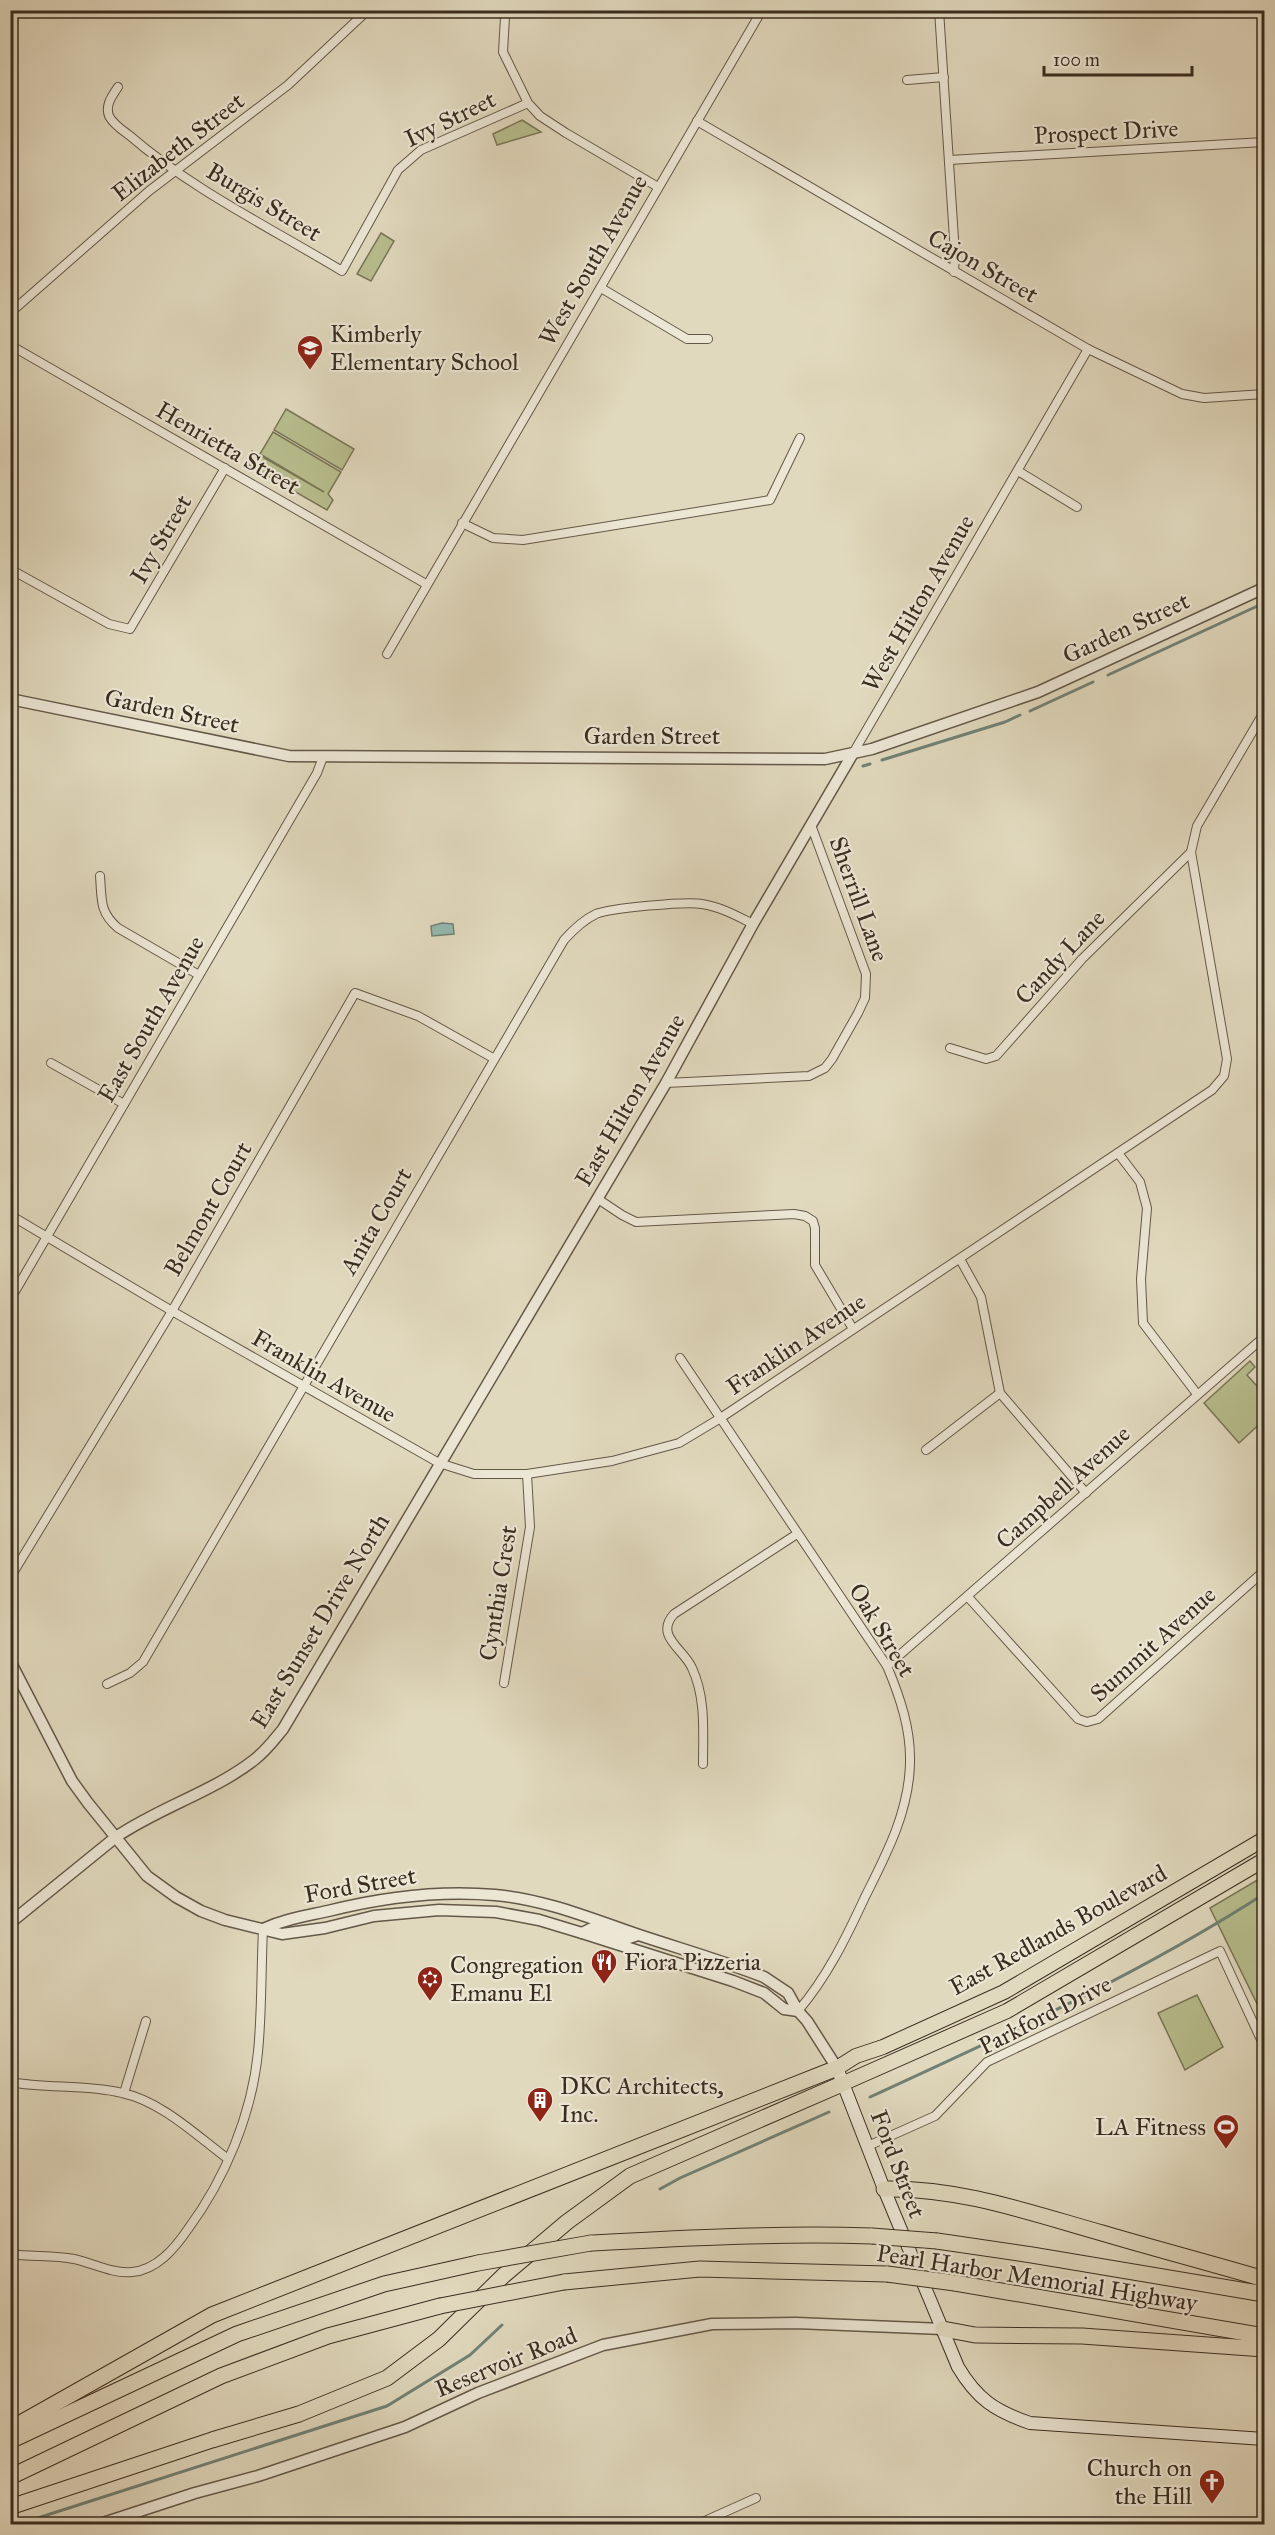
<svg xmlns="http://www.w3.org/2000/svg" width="1275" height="2535" viewBox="0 0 1275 2535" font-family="'IM FELL Great Primer',serif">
<rect width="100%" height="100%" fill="#e1d9be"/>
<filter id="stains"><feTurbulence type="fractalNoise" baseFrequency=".00333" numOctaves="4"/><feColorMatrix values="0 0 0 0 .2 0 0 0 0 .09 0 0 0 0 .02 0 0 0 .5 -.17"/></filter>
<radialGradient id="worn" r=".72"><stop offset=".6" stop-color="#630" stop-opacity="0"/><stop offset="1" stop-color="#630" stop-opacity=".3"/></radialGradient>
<g fill="#b8be8e" stroke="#797657" stroke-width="1.5">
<polygon points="522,120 541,132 497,145 493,134"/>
<polygon points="381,233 394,241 371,281 357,274"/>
<polygon points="286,409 354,449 342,470 274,430"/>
<polygon points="273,432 341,472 328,494 333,500 327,510 245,463 252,451 324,492 260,454"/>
<polygon points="1250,1361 1255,1367 1247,1375 1264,1394 1264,1420 1239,1443 1204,1403"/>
<polygon points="1264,1876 1264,2018 1210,1908"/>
<polygon points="1197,1995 1223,2047 1185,2070 1158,2013"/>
</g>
<polygon fill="#94bab0" stroke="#708276" stroke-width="1.5" points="442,923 453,924 454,934 432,936 431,926"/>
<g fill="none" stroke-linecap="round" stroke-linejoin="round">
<g stroke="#708276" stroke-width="3">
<polyline points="1108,675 1264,603"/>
<polyline points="1030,711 1093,682"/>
<polyline points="882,760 1005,722 1020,715"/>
<polyline points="863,766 870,764"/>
<path d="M870,2097C1005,2035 1140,1974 1264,1894"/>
<polyline points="660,2189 680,2178 829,2112"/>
<polyline points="19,2524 387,2406 470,2355 502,2325"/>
</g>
<g stroke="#645848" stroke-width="10">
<g id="minor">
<polyline points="939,10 955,254 954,272"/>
<polyline points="505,17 503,52 528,103 540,116 566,133 658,187"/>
<polyline points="907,80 944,77"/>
<path d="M118,87C112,96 105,105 109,116C113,124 122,130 129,135C191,189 271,228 342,271L398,170L421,150L528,103"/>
<polyline points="697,121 1088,349 1182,394 1204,398 1264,394"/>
<polyline points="949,160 1264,142"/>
<polyline points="601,288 687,339 708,339"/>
<polyline points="10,313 149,191 288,85 368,10"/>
<polyline points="10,345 426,584"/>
<polyline points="1018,471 1077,507"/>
<polyline points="462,523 493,538 523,540 770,500 800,438"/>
<polyline points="10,569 109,624 130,629 225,468"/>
<polyline points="387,654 762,10"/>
<polyline points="852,755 1088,349"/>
<path d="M100,876C102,899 99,912 118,928L199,975"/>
<polyline points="950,1048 986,1059 996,1056 1082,959 1191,852"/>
<polyline points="51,1063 124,1104"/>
<polyline points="666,1083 809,1076 825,1068 832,1059 858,1013 865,998 866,974 811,825"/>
<polyline points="1118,1153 1140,1182 1147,1208 1141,1279 1143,1323 1197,1394"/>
<polyline points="598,1199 622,1215 636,1222 794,1214 805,1216 813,1221 815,1228 815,1265 853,1329"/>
<polyline points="10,1215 172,1311 439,1463 474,1474 527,1474 612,1461 679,1443 719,1419 1212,1090 1224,1076 1227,1059 1191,852 1197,826 1264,712"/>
<polyline points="960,1259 981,1297 1000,1393 1086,1493"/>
<polyline points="10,1300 317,773 323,757"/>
<path d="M680,1358L887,1666C900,1697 911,1729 910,1763C909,1812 886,1855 865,1897C846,1938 827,1977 798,2011"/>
<polyline points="926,1450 1000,1393"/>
<polyline points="13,1573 172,1311 355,993 418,1016 493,1058"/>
<polyline points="968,1597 1078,1719 1087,1722 1098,1719 1264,1571"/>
<polyline points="887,1666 1264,1337"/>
<polyline points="504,1683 530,1527 527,1474"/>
<path d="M107,1684L130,1673L143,1662L564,940C573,930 583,920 596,914C610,908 687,901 702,904C721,907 737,916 753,924"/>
<path d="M703,1764C703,1731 706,1698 692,1668C684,1649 654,1636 674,1614L797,1534"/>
<path d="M10,2082C47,2089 85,2084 122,2093C161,2101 197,2136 228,2159"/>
<polyline points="124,2093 146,2021"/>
<polyline points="868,2146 935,2116 987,2062 1220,1951 1264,2046"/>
<path d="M10,2254C32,2257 53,2255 74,2259C93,2263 112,2274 132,2272C157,2270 175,2248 188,2229C225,2179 252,2114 258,2052C262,2012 261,1970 263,1929"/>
<polyline points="698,2524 756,2498"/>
</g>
</g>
<g stroke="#645848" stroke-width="13">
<g id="tertiary">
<polyline points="10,699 289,756 825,759 872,749 1038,692 1264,588"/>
<polyline points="10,1661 72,1781 88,1803 147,1876 176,1897 201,1911 225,1920 282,1934 325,1928 374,1916 439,1910 496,1912 539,1920 582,1933 733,1981 764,1993 784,2009 798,2011"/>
<path d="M10,1923L116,1837C160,1807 213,1792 254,1760C266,1751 274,1740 283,1729L666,1083L753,924L852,755"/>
<path d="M263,1929C285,1919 306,1916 328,1911C384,1897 438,1890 495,1895C544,1899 592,1919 639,1935C681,1949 723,1961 764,1977L788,1993L798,2011L807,2021L837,2068"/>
<polyline points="582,1933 592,1928 626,1939 638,1935"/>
<polyline points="100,2524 195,2493 258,2476 405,2427 478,2393 603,2345 712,2324 796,2323 943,2329"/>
</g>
</g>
<g stroke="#3a2d20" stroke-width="14">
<path id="secondary" d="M837,2068L884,2189L958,2367C977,2399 995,2411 1030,2423L1264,2439"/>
</g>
<g stroke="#3a2d20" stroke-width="16">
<g id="primary">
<polyline points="837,2068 856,2056 883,2047 1004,1992 1264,1839"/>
<polyline points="844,2083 1007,2011 1264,1860"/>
</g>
</g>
<g stroke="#3a2d20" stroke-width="17">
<g id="motorway">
<path d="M884,2189C958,2187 1031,2213 1102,2233C1156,2249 1210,2263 1264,2279"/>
<polyline points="937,2241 1032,2255 1264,2294"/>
<path d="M591,2243C685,2238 778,2233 872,2236"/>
<polyline points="564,2282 700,2269 887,2274"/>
<polyline points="955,2283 1264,2336"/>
<polyline points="943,2329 975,2335 1082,2336 1264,2349"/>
<polyline points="10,2429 212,2315 837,2068"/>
<polyline points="10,2441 237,2334 384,2284 478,2263"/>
<polyline points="10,2477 221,2376 328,2336 440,2306"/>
<polyline points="10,2507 212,2440 299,2414 387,2378 439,2339 503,2276 567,2222 630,2176 844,2083"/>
</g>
</g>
<use href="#minor" stroke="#ece6d5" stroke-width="8"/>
<use href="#tertiary" stroke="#ece6d5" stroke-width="10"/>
<use href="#secondary" stroke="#ece6d5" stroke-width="12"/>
<use href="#primary" stroke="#e1d9be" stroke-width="14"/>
<use href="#motorway" stroke="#e1d9be" stroke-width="15"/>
<g stroke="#3a2d20" stroke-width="17" stroke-linecap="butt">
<g id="motorway-bridge">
<polyline points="872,2236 937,2241"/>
<polyline points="478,2263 591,2243"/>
<polyline points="887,2274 955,2283"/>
<polyline points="440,2306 564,2282"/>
</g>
</g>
<use href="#motorway-bridge" stroke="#e1d9be" stroke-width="15"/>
</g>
<defs>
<g id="school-pin" transform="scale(1.35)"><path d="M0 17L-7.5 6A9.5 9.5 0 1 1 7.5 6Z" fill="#8f2418" stroke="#ece6d5"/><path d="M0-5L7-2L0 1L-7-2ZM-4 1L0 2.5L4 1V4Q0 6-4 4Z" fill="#fff"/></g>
<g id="restaurant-pin" transform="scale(1.35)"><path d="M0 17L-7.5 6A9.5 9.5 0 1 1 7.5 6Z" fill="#8f2418" stroke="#ece6d5"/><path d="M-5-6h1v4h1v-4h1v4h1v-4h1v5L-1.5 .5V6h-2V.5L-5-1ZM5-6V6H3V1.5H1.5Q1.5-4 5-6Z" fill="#fff"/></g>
<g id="synagogue-pin" transform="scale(1.35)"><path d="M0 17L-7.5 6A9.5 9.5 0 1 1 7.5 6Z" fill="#8f2418" stroke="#ece6d5"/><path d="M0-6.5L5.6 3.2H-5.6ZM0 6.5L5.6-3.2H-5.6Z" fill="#fff"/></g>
<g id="building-pin" transform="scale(1.35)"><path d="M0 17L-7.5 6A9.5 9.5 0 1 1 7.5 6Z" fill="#8f2418" stroke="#ece6d5"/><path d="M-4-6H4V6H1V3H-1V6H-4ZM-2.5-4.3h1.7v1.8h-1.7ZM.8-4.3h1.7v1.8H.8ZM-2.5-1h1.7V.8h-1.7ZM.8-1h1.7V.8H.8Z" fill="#fff"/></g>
<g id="stadium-pin" transform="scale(1.35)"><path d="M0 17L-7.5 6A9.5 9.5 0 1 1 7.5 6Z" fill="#8f2418" stroke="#ece6d5"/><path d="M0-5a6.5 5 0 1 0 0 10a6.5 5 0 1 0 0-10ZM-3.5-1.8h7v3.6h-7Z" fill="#fff"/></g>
<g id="church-pin" transform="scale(1.35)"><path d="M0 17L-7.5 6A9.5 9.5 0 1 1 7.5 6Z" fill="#8f2418" stroke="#ece6d5"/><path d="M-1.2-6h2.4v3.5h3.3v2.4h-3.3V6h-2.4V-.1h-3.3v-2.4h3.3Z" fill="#fff"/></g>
</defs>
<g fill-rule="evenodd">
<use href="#school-pin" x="310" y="348"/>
<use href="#restaurant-pin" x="604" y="1962"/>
<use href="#synagogue-pin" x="430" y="1979"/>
<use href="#building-pin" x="540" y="2100"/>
<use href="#stadium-pin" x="1226" y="2127"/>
<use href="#church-pin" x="1212" y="2482"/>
</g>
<g text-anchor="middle" stroke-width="4.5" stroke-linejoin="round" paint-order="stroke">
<g font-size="24" fill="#3a2d20" stroke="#ece6d5">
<text transform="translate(450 119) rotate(-26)" y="8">Ivy Street</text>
<text transform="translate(1106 132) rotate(-3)" y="8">Prospect Drive</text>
<text transform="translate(178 147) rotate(-38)" y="8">Elizabeth Street</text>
<text transform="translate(264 202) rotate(31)" y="8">Burgis Street</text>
<text transform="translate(593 260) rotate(-60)" y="8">West South Avenue</text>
<text transform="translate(983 266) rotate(30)" y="8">Cajon Street</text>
<text transform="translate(228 448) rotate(30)" y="8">Henrietta Street</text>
<text transform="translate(161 539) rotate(-60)" y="8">Ivy Street</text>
<text transform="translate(918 603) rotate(-60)" y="8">West Hilton Avenue</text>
<text transform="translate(1126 628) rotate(-25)" y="8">Garden Street</text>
<text transform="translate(172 711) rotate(12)" y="8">Garden Street</text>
<text x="652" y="744">Garden Street</text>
<text transform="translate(859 899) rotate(70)" y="8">Sherrill Lane</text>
<text transform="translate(1060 957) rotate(-47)" y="8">Candy Lane</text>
<text transform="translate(151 1019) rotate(-60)" y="8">East South Avenue</text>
<text transform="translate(630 1100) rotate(-60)" y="8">East Hilton Avenue</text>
<text transform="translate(208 1209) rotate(-60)" y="8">Belmont Court</text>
<text transform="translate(376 1221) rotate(-60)" y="8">Anita Court</text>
<text transform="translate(796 1344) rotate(-34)" y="8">Franklin Avenue</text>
<text transform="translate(324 1376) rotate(30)" y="8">Franklin Avenue</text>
<text transform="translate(1063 1487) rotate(-42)" y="8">Campbell Avenue</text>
<text transform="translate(498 1593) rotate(-81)" y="8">Cynthia Crest</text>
<text transform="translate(320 1621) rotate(-59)" y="8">East Sunset Drive North</text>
<text transform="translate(882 1630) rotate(59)" y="8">Oak Street</text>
<text transform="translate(1153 1644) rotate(-42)" y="8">Summit Avenue</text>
<text transform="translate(360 1885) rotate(-10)" y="8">Ford Street</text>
<text transform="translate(1058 1930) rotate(-29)" y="8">East Redlands Boulevard</text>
<text transform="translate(1045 2015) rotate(-27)" y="8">Parkford Drive</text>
<text transform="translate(898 2164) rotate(69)" y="8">Ford Street</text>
<text transform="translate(1037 2278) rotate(9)" y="8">Pearl Harbor Memorial Highway</text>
<text transform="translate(506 2362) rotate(-22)" y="8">Reservoir Road</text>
</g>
<g font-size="24" fill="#3a2d20" stroke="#ece6d5" text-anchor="start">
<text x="330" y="342">Kimberly<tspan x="330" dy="28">Elementary School</tspan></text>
<text x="624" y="1970">Fiora Pizzeria</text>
<text x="450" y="1973">Congregation<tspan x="450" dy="28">Emanu El</tspan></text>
<text x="560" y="2094">DKC Architects,<tspan x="560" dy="28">Inc.</tspan></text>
<text x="1206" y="2135" text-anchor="end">LA Fitness</text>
<text x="1192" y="2476" text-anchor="end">Church on<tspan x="1192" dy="28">the Hill</tspan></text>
</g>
</g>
<rect width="1275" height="2535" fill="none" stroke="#e1d9be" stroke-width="36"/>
<rect x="12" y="12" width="1251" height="2511" fill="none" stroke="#3a2d20" stroke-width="3"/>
<rect x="18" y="18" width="1239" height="2499" fill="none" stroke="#3a2d20" stroke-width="1.5"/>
<path d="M1044 66v9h148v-9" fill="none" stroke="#3a2d20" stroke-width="3"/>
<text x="1053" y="66" font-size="18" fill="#3a2d20" stroke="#ece6d5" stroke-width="4.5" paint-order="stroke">100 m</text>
<rect width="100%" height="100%" filter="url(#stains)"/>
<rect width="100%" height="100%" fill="url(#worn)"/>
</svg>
